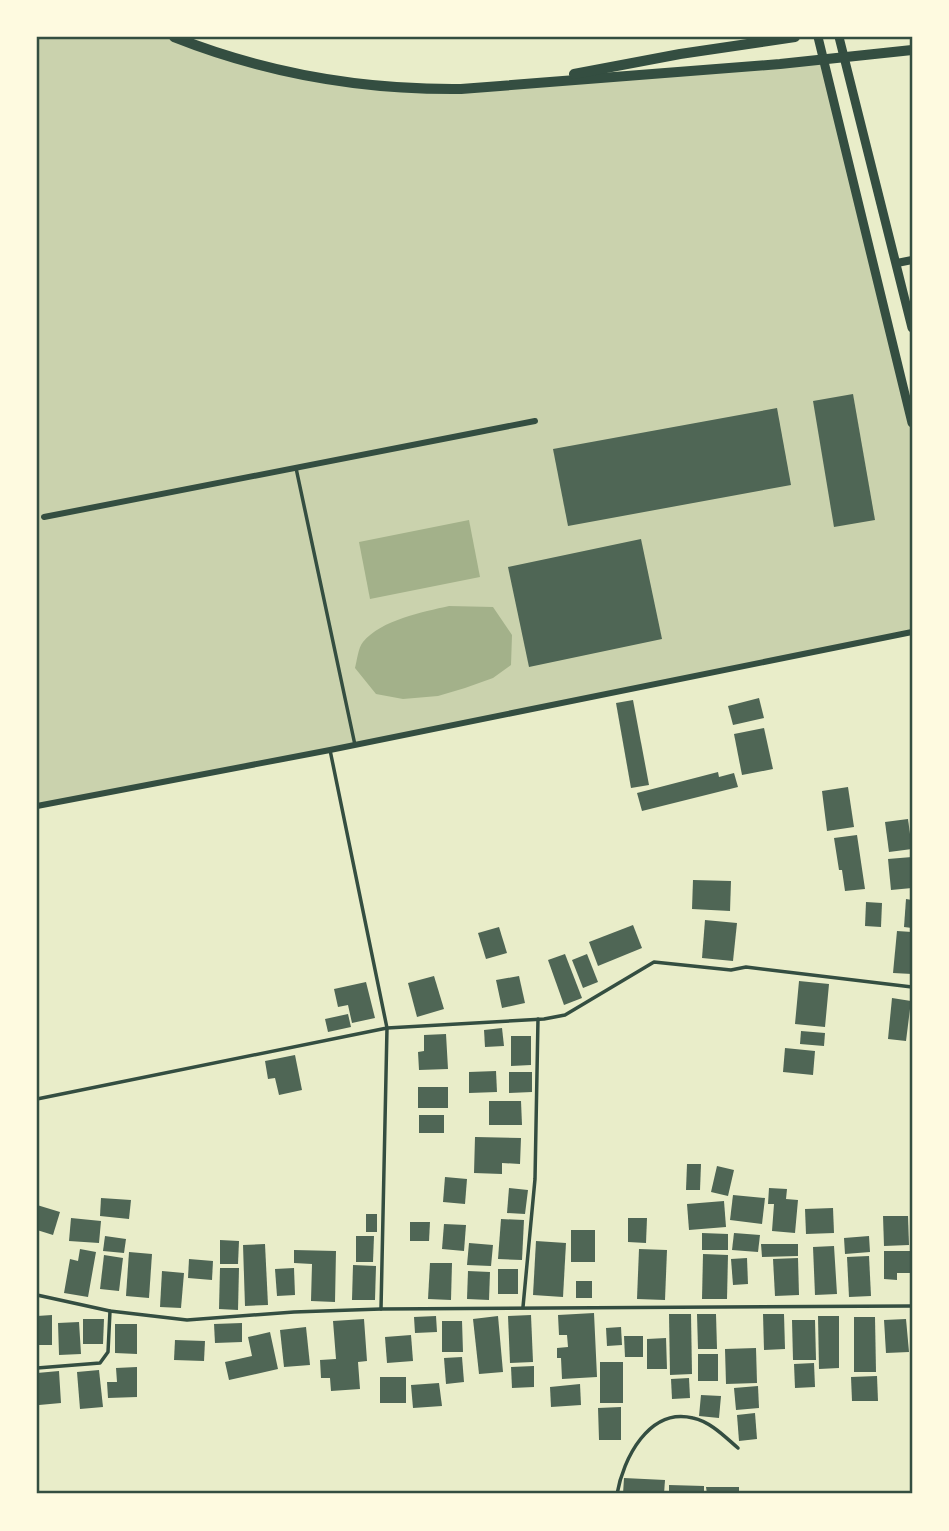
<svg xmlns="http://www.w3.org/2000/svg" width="949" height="1531" viewBox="0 0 949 1531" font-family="Overpass,sans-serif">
<rect width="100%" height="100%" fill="#e9edc9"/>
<polygon fill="#cad2ad" points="37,37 174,37 287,73 425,90 823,59 912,423 912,632 37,806"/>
<g fill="#a3b18a">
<polygon points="469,520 480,577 370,599 359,542"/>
<path d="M449,606L493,607L512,635L511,665L493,678L465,688L438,696L403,699L376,694L355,668C357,661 358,648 363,642C381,620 423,612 449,606Z"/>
</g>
<g fill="#4f6655">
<polygon points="853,394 875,520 834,527 813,401"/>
<polygon points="777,408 791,485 568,526 553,449"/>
<polygon points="641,539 662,639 529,667 508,567"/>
<polygon points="759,698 764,718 733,725 728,706"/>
<polygon points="633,700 649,785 631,788 616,703"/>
<polygon points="764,728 773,769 742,775 734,734"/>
<polygon points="718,772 719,777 734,773 738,787 642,811 637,793"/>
<polygon points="848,787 854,827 827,831 822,791"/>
<polygon points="908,819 912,849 889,852 885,822"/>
<polygon points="857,835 865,889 845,891 842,870 839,870 834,838"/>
<polygon points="912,857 912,888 891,890 888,859"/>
<polygon points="693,880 731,881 730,911 692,909"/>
<polygon points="906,899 912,900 912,928 904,927"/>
<polygon points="866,902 882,903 881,927 865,926"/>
<polygon points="705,920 737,923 733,961 702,958"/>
<polygon points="633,925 642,948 598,966 589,942"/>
<polygon points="499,927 507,953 486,959 478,933"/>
<polygon points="897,931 912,932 912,974 893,973"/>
<polygon points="565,954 582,998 564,1005 548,960"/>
<polygon points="587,954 598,982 583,988 572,960"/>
<polygon points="434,976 444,1009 417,1017 408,983"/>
<polygon points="519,976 525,1003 502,1008 496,980"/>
<polygon points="799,981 829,984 825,1027 795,1024"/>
<polygon points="366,982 375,1018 352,1023 348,1005 338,1007 334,989"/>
<polygon points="892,998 911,1001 906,1041 888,1039"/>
<polygon points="348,1014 351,1027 328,1032 325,1019"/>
<polygon points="502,1028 504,1046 485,1047 484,1030"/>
<polygon points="801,1031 825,1033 824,1046 800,1044"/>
<polygon points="446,1034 448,1069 419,1070 418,1052 424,1051 424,1035"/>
<polygon points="511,1036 531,1036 531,1065 511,1066"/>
<polygon points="785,1048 815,1051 813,1075 783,1072"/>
<polygon points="295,1055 302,1090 279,1095 275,1078 268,1079 265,1061"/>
<polygon points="496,1071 497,1092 469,1093 469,1072"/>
<polygon points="509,1072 532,1072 532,1092 509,1093"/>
<rect x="418" y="1087" width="30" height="21"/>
<polygon points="489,1101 521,1101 522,1125 489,1125"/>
<rect x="419" y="1115" width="25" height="18"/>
<polygon points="475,1137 521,1138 520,1164 502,1163 502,1174 474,1173"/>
<polygon points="687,1164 701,1164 700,1190 686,1190"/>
<polygon points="717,1166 734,1170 728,1196 711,1192"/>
<polygon points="445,1177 467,1179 465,1204 443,1202"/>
<polygon points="509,1188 528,1190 525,1214 507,1213"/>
<polygon points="769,1188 787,1189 786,1199 798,1200 795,1233 772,1231 774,1204 768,1204"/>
<polygon points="733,1195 765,1198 762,1224 730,1220"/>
<polygon points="101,1198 131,1200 129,1219 100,1216"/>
<polygon points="724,1201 726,1227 689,1230 687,1204"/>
<polygon points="37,1205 60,1212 53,1235 37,1230"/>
<polygon points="833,1208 834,1233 806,1234 805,1209"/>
<rect x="366" y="1214" width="11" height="18"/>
<polygon points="883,1216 908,1216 909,1245 884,1246"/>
<polygon points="71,1218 101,1221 99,1243 69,1241"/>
<polygon points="628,1218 647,1218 646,1243 628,1242"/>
<polygon points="501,1219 524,1220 522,1260 498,1259"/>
<polygon points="410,1222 430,1222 429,1241 410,1241"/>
<polygon points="444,1224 466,1225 464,1251 442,1249"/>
<rect x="571" y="1230" width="24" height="32"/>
<polygon points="702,1233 728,1234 728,1250 702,1250"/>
<polygon points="734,1233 760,1235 758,1252 732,1250"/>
<polygon points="105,1236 126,1239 124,1253 103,1251"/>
<polygon points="356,1236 374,1236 373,1262 356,1262"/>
<polygon points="869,1236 870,1252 845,1254 844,1238"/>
<polygon points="220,1240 239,1241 238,1264 220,1264"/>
<polygon points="536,1241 566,1243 563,1297 533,1295"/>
<polygon points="469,1243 493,1245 491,1266 467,1265"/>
<polygon points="265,1244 268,1305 245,1306 243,1245"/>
<polygon points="761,1244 798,1244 798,1256 762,1257"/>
<polygon points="834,1246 837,1294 815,1295 813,1247"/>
<polygon points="80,1249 96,1252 88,1297 64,1293 70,1259 78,1261"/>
<polygon points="639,1249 667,1250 665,1300 637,1299"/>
<polygon points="294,1250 336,1251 335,1302 311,1301 312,1264 294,1263"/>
<polygon points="884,1251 912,1251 912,1273 897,1273 897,1280 884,1279"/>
<polygon points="129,1252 152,1254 149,1298 126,1296"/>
<polygon points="703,1254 728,1255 727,1299 702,1299"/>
<polygon points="104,1255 123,1258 119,1291 100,1289"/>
<polygon points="869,1256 871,1296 849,1297 847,1257"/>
<polygon points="747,1258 748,1284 733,1285 731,1259"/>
<polygon points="798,1258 799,1295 775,1296 773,1259"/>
<polygon points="189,1259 213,1261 212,1280 188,1278"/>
<polygon points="430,1263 452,1263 451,1300 428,1299"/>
<polygon points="353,1265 376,1266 375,1300 352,1300"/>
<polygon points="220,1268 239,1268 238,1310 219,1309"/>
<polygon points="294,1268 295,1295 277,1296 275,1269"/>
<rect x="498" y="1269" width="20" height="25"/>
<polygon points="162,1271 184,1273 181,1308 160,1307"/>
<polygon points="468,1271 490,1272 489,1300 467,1299"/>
<rect x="576" y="1281" width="16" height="17"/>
<polygon points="594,1313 597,1377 562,1379 561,1358 557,1358 557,1348 568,1347 567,1335 559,1335 558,1315"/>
<polygon points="669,1314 691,1314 692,1374 670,1375"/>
<polygon points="697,1314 716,1314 717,1349 698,1349"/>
<polygon points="763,1314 784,1314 785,1349 764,1350"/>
<polygon points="52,1315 52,1345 37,1345 37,1316"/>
<polygon points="531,1315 533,1362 510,1363 508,1316"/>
<polygon points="436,1316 437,1332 415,1333 414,1317"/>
<polygon points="498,1316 503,1372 479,1374 473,1319"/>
<polygon points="818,1316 839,1316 839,1368 819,1369"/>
<polygon points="854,1317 875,1317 876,1372 854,1372"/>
<polygon points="83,1319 104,1319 103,1344 83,1344"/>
<polygon points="364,1319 367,1361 358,1362 360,1389 331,1391 330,1378 321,1378 320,1360 336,1359 333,1321"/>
<polygon points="906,1319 909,1352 886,1353 884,1320"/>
<polygon points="792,1320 815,1320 816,1360 793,1360"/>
<polygon points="442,1321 462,1321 463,1352 442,1352"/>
<polygon points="79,1322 81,1354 59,1355 58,1323"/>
<polygon points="242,1323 242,1342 215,1343 214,1324"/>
<polygon points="115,1324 137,1324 137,1354 115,1353"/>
<polygon points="306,1327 310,1365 284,1367 280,1330"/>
<polygon points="621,1327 622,1345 607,1346 606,1328"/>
<polygon points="270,1332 278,1369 229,1380 225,1362 252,1356 248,1337"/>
<polygon points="411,1335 413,1361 387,1363 385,1337"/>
<polygon points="624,1336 643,1336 643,1357 625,1357"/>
<polygon points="666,1338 667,1369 647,1369 647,1339"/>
<polygon points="175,1340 205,1341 204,1361 174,1360"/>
<polygon points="756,1348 757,1383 726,1384 725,1349"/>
<rect x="698" y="1354" width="20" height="27"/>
<polygon points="462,1357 464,1382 446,1384 444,1358"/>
<rect x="600" y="1362" width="23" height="41"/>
<polygon points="814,1363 815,1387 795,1388 794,1364"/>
<polygon points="534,1366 534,1387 512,1388 511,1367"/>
<polygon points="137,1367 137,1397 108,1398 107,1382 117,1382 116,1368"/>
<polygon points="99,1370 103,1407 80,1409 77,1372"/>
<polygon points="59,1371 61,1403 39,1405 37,1373"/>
<polygon points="877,1376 878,1401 852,1401 851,1377"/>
<rect x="380" y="1377" width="26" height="26"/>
<polygon points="689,1378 690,1398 672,1399 671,1379"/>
<polygon points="439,1383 442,1406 413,1408 411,1385"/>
<polygon points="580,1384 581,1405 551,1407 550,1387"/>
<polygon points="758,1386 759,1408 736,1410 734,1388"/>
<polygon points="701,1395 721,1396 719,1418 699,1416"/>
<polygon points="621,1407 621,1440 599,1440 598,1408"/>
<polygon points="755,1413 757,1439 739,1441 737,1415"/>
<polygon points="624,1478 665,1480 664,1494 623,1494"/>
<polygon points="669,1485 704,1486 704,1494 669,1494"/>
<polygon points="706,1487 739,1487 739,1494 707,1494"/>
</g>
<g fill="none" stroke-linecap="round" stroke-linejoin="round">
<g stroke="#344e41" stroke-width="3.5">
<polyline points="296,468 355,745"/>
<polyline points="330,750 387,1028 381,1309"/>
<polyline points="37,1099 387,1028 544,1019 565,1015 654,962 731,970 746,967 912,987"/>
<polyline points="37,1295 110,1311 187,1320 294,1312 381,1309 912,1306"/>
<polyline points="523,1307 535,1179 538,1019"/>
<polyline points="37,1368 100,1363 108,1352 110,1311"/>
<path d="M617,1494C623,1459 649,1407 693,1418C711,1422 725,1437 738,1448"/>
</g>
<g stroke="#344e41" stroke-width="6">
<polyline points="44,517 535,421"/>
<polyline points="37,806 330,750 912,632"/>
</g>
<polyline stroke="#344e41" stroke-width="8" points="897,263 912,260"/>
<g stroke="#344e41" stroke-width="9">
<polyline points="818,37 912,423"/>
<polyline points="839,37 912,328"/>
</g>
<g stroke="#344e41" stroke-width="10">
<path d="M174,37C265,73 364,90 461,89L780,64L912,50"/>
<polyline points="574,74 680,54 795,37"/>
</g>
</g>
<rect width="949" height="1531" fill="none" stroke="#fefae0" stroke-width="77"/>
<rect x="38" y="38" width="873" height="1454" fill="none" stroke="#344e41" stroke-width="2.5"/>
</svg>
